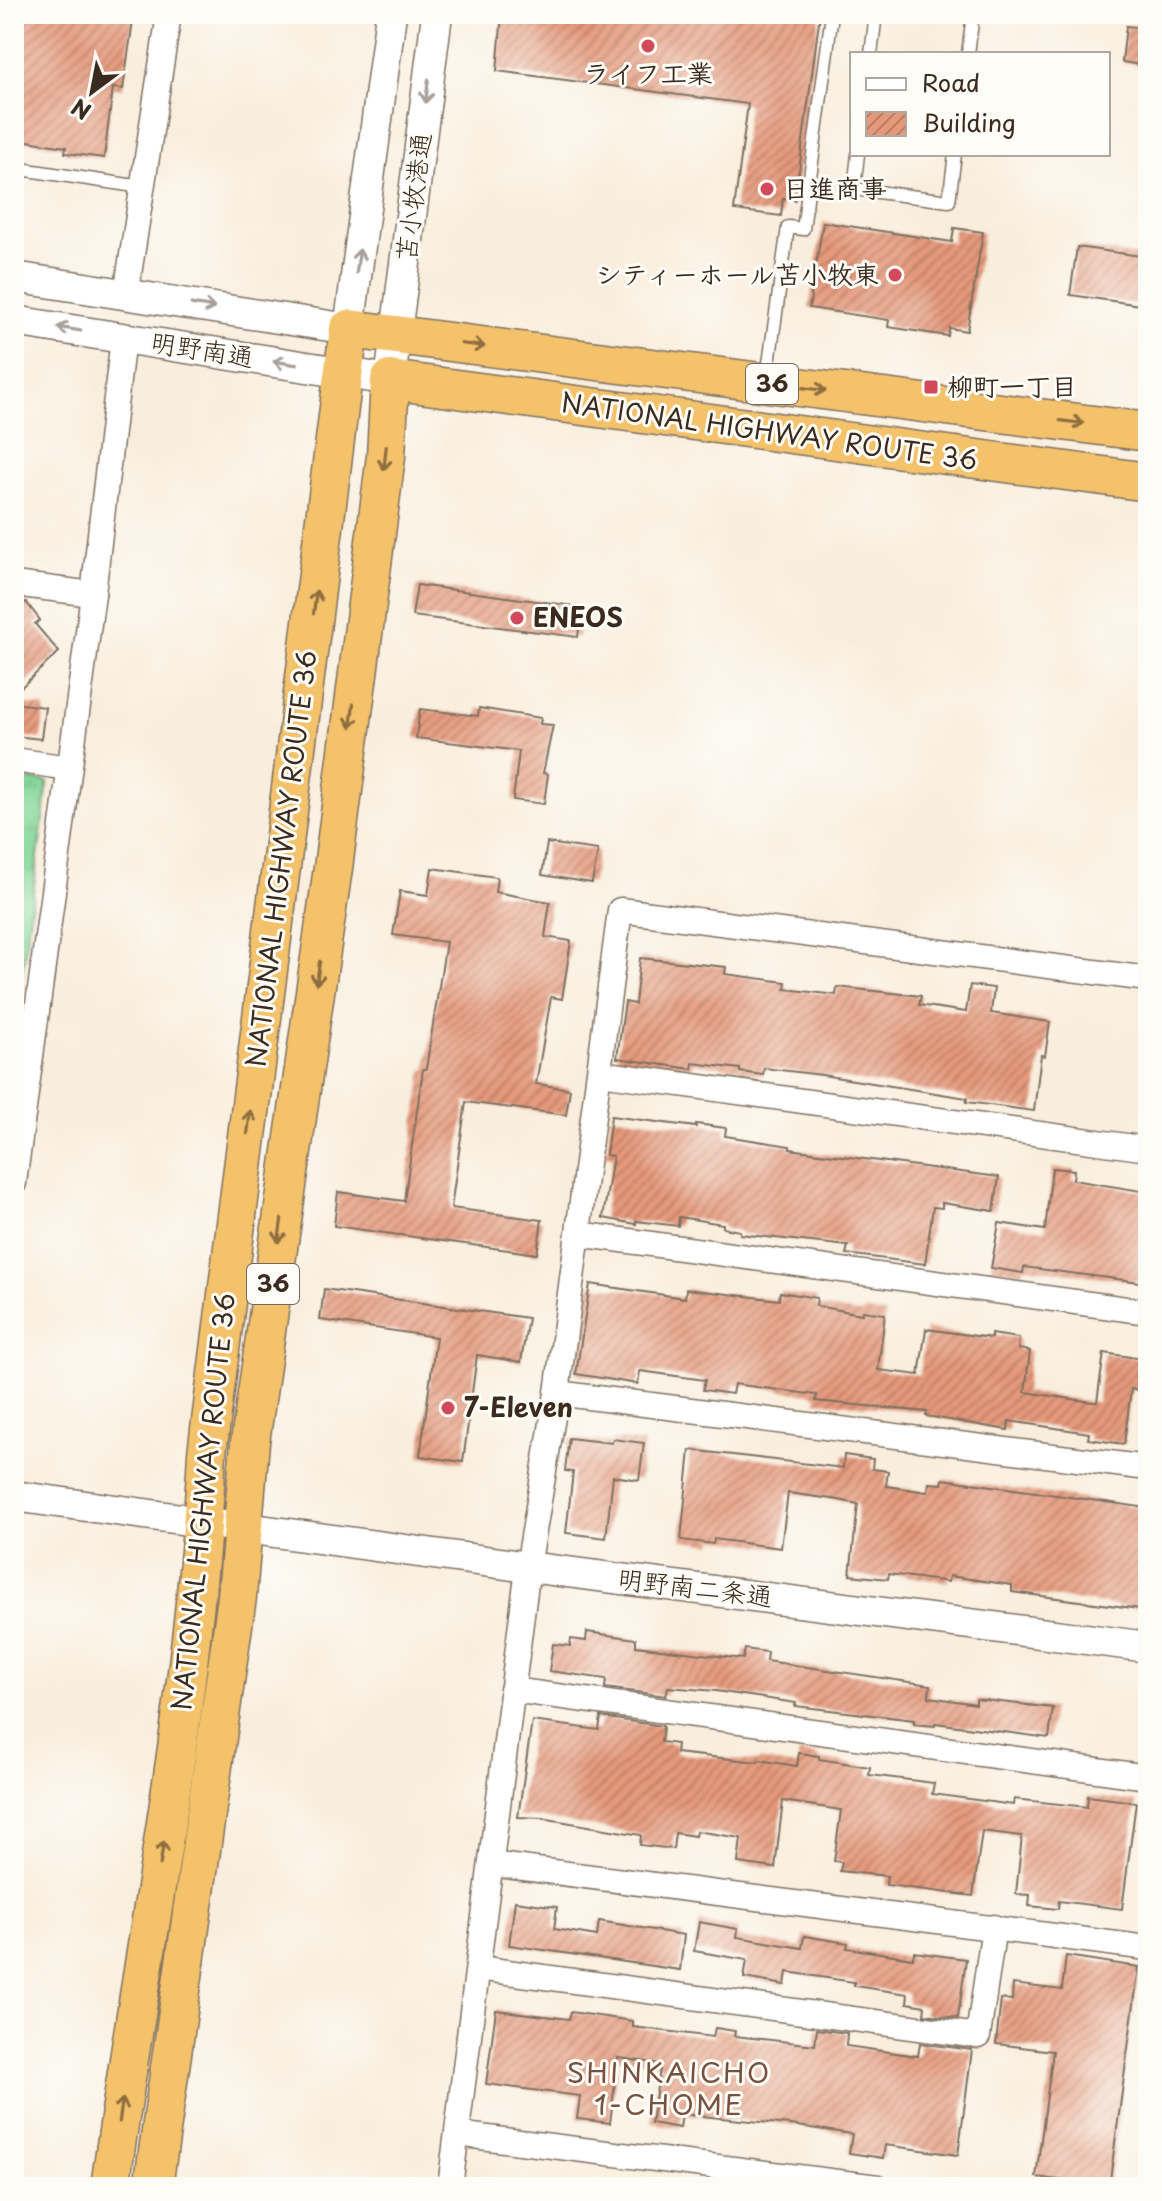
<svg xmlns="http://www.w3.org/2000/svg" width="1162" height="2201" viewBox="0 0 1162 2201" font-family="'Playpen Sans','Klee One',sans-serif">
<defs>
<pattern id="park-tufts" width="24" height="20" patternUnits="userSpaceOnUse" patternTransform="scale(2)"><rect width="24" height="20" fill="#84d799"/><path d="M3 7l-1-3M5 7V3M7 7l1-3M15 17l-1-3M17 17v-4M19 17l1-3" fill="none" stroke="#73b983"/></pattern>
<pattern id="building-hatch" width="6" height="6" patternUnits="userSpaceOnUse" patternTransform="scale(2)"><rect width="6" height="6" fill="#e5997b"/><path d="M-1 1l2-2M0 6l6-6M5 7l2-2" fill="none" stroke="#bb7d64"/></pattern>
</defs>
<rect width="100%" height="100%" fill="#fdfcf7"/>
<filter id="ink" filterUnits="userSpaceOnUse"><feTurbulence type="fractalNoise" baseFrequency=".0125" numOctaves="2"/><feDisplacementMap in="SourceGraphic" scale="16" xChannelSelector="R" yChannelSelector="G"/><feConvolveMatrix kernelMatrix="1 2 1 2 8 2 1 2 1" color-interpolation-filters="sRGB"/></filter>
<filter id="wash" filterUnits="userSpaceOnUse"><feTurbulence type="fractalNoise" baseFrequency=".006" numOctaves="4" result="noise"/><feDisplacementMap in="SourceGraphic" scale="32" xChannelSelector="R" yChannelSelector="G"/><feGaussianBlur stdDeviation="1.8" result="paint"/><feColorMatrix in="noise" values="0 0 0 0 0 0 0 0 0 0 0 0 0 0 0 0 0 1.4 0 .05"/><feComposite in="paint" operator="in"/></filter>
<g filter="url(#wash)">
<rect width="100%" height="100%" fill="#f9eedd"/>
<polygon fill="url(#park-tufts)" stroke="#60805c" stroke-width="2" points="14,777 48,782 14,1033"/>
<g id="blocks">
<g fill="url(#building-hatch)">
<polygon points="14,14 134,14 123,89 113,88 104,158 65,153 66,147 14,139"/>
<polygon points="502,14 555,17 556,14 820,14 795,200 783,198 781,216 734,210 748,104 497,71"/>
<polygon points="1126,26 1148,28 1148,66 1122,62"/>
<polygon points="823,222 952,242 954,228 983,232 967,331 949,328 948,336 888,327 889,320 809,308"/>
<polygon points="1077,247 1148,257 1148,306 1070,295"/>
<polygon points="417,585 582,607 578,637 412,616"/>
<polygon points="14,600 20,607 26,602 40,620 35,624 59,652 14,694"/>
<polygon points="14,703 45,707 41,739 14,736"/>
<polygon points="479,708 541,718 540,724 553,725 543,773 548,774 544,804 513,800 519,751 416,738 420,709 478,716"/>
<polygon points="547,843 598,850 592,883 542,875"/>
<polygon points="432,868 497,877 495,892 550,902 545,937 571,941 562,999 551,997 536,1084 570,1089 566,1115 466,1102 451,1208 542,1220 537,1254 334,1226 338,1192 404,1201 423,1069 426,1069 446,942 393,935 400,891 428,895"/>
<polygon points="640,958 726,967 725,974 786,982 785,989 836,995 837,987 921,996 919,1005 966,1012 970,985 994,988 991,1013 1050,1022 1045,1056 1041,1055 1034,1111 966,1102 967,1098 822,1075 764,1068 763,1075 740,1072 740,1069 693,1063 692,1069 617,1058 625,1002 635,1004"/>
<polygon points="611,1116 696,1127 696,1124 726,1128 725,1136 790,1146 790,1149 999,1177 994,1211 942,1203 942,1208 933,1207 925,1264 846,1254 848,1246 740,1234 740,1231 723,1228 723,1224 679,1217 678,1226 636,1221 636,1224 603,1218 613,1156 606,1155"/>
<polygon points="1052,1168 1074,1170 1073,1180 1148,1192 1148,1283 1024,1267 1023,1273 991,1268 999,1223 1045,1230"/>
<polygon points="590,1284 685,1298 686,1289 779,1300 780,1292 817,1298 816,1306 862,1314 863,1311 885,1314 878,1370 919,1375 926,1329 991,1338 991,1334 1019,1338 1018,1349 1030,1351 1025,1392 1092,1402 1097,1402 1104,1353 1143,1359 1142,1364 1148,1365 1148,1391 1131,1389 1124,1444 1088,1439 1089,1433 1009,1421 1008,1430 926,1416 927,1412 816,1401 817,1395 734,1384 732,1394 703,1390 705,1380 640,1371 638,1384 576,1374"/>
<polygon points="324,1289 528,1318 521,1362 477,1355 463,1462 420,1456 436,1337 320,1320"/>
<polygon points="569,1438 612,1443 613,1439 644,1443 639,1480 613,1476 606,1538 566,1533 573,1472 565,1471"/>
<polygon points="690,1450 843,1468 844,1455 873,1459 872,1469 888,1471 886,1486 928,1492 929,1483 942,1484 943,1479 1148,1508 1148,1610 1012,1592 1012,1585 949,1576 948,1582 889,1574 888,1579 850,1575 858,1504 839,1500 788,1493 781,1548 714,1539 713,1544 681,1540"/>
<polygon points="587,1632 636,1639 636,1646 743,1659 745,1649 767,1652 766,1661 930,1685 929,1697 976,1704 976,1699 1053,1708 1049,1738 935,1723 935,1726 914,1724 914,1720 795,1706 796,1703 716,1691 668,1687 666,1696 605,1688 606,1679 549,1671 553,1644 570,1646 571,1639 586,1641"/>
<polygon points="601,1717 663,1726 661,1742 677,1744 676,1753 758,1762 759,1760 797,1766 799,1753 819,1756 819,1759 870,1767 869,1775 934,1783 932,1794 1013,1805 1014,1799 1087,1807 1088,1796 1136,1802 1122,1909 1059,1901 1058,1909 1029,1906 1030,1895 1016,1894 1022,1836 982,1831 973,1896 886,1885 887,1876 840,1871 842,1862 834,1861 841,1810 783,1801 775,1868 738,1863 741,1838 696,1831 695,1836 675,1833 673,1849 640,1845 641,1835 542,1818 518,1817 532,1721 599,1730"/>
<polygon points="515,1901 557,1907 554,1929 597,1936 599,1921 684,1935 680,1970 509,1945"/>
<polygon points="699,1922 738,1929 737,1937 802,1948 804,1936 848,1943 847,1948 913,1958 914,1952 966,1959 958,2018 924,2014 925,2006 907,2003 908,1994 854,1986 854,1982 787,1972 785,1985 744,1978 747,1960 694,1951"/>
<polygon points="1066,1956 1139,1967 1109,2187 1036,2177 1053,2051 996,2044 1001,1999 1012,2000 1013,1984 1062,1990"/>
<polygon points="496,2010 569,2019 571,2012 633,2021 633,2027 713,2037 715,2028 735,2031 734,2036 815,2045 817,2029 847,2033 846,2046 918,2056 920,2043 972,2050 958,2155 885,2145 883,2158 849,2153 852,2134 791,2125 682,2114 680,2128 651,2123 661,2064 618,2058 610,2123 577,2119 580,2096 486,2084"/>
</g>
</g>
</g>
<g filter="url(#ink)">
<use href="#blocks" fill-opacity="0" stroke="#7e6f61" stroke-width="2"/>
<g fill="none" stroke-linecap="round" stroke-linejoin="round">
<g stroke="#7e6f61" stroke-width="15">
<g id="service">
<polyline points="871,54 876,14"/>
<polyline points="968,54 973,14"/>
<polyline points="858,154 854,189 949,201 955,154"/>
<polyline points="14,168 142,187"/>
<polyline points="767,378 788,227 803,229 832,14"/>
</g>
</g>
<g stroke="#7e6f61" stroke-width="27">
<g id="minor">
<polyline points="126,294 169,14"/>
<polyline points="14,584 93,594"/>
<polyline points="14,760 69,768"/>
<polyline points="600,1073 1148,1149"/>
<polyline points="14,1183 93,594 123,338"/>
<polyline points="578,1234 1148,1312"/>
<polyline points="557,1393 1148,1468"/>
<polyline points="512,1690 1148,1777"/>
<polyline points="491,1864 1148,1948"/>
<polyline points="478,1968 978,2036 994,1927"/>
<polyline points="457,2134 878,2187"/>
<polyline points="450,2187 528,1567 557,1393 620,910 1148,979"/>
</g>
</g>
<g stroke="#7e6f61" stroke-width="33">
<g id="tertiary">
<polyline points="14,277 349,329 391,14"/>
<polyline points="14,321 390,380 437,14"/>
<polyline points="14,1496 528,1567 1148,1647"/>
</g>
</g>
<g stroke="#7e6f61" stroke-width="41">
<g id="trunk">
<path d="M110,2187C144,1943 194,1700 207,1453L349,329L1148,432"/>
<polyline points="153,2187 237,1597 250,1442 333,868 386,456 390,380 1148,482"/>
</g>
</g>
<use href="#service" stroke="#fff" stroke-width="12"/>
<use href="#minor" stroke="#fff" stroke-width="24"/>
<use href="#tertiary" stroke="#fff" stroke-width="30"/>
<use href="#trunk" stroke="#f4c26a" stroke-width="38"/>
</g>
<defs><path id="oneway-shaft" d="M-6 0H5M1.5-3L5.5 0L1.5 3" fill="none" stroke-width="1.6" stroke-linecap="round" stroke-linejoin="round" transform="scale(2)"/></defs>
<g stroke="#a79f9a">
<use href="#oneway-shaft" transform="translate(427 91) rotate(97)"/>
<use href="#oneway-shaft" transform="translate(358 261) rotate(-82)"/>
<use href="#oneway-shaft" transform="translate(203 306) rotate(9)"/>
<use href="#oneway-shaft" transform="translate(69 329) rotate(-171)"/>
<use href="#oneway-shaft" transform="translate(285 363) rotate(-171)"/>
</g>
<g stroke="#8e6e40">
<use href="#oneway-shaft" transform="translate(473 345) rotate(7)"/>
<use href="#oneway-shaft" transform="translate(814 389) rotate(7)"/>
<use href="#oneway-shaft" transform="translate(1072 422) rotate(7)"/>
<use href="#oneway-shaft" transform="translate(385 458) rotate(96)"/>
<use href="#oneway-shaft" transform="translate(315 602) rotate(-83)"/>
<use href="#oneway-shaft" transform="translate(352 716) rotate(97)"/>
<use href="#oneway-shaft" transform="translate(318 973) rotate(98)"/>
<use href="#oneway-shaft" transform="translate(249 1122) rotate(-83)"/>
<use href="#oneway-shaft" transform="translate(280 1231) rotate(98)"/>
<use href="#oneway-shaft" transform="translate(162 1853) rotate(-81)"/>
<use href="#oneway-shaft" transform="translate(121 2110) rotate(-82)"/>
</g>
</g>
<g fill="#d1495b" stroke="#fdfcf7" stroke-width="3">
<circle cx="648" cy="46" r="8"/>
<circle cx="767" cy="189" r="8"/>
<circle cx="895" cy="275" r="8"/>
<rect x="923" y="379" width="16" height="16" rx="4"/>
<circle cx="517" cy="618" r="8"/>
<circle cx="448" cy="1408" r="8"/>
</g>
<g text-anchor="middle" stroke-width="6" stroke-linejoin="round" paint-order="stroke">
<g fill="#fdfcf7" stroke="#75695f" stroke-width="2">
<rect x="746" y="364" width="52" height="40" rx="6"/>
<rect x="247" y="1264" width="52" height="40" rx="6"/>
</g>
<g font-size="24" font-weight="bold" fill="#3b2a1e">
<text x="772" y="392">36</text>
<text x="273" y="1292">36</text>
</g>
<g font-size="26" font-weight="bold" fill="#3b2a1e" stroke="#fdfcf7" text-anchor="start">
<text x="648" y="83" text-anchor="middle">ライフ工業</text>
<text x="783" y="198">日進商事</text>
<text x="879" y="284" text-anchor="end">シティーホール苫小牧東</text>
<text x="947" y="396">柳町一丁目</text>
<text x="533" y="627">ENEOS</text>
<text x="464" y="1417">7-Eleven</text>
</g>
<g font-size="26" fill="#3b2a1e" stroke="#fdfcf7">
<text transform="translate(414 197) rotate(-83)" y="9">苫小牧港通</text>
<text transform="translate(202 350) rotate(9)" y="9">明野南通</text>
<text transform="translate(769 432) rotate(8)" y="9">NATIONAL HIGHWAY ROUTE 36</text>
<text transform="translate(282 859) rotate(-83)" y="9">NATIONAL HIGHWAY ROUTE 36</text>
<text transform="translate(204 1502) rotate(-84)" y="9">NATIONAL HIGHWAY ROUTE 36</text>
<text transform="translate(695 1588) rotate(7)" y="9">明野南二条通</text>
</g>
<g font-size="28" letter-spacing="2" fill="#76513f" stroke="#fdfcf7">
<text x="669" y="2083">SHINKAICHO<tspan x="669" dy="32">1-CHOME</tspan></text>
</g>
</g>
<rect width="1162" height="2201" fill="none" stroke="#fdfcf7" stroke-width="48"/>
<rect x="850" y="52" width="260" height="104" fill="#fdfcf7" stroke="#afa8a0" stroke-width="2"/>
<rect x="866" y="78" width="40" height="12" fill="#ffffff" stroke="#afa8a0" stroke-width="2"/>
<text x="922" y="92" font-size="24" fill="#3b2a1e">Road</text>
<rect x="866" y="112" width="40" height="24" fill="url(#building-hatch)" stroke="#afa8a0" stroke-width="2"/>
<text x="922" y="132" font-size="24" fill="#3b2a1e">Building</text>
<g transform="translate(92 92) rotate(212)" stroke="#fdfcf7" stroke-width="6" paint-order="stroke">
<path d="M0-6L14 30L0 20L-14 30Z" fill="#3b2a1e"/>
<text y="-12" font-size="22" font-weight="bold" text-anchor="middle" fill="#3b2a1e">N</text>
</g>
</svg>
